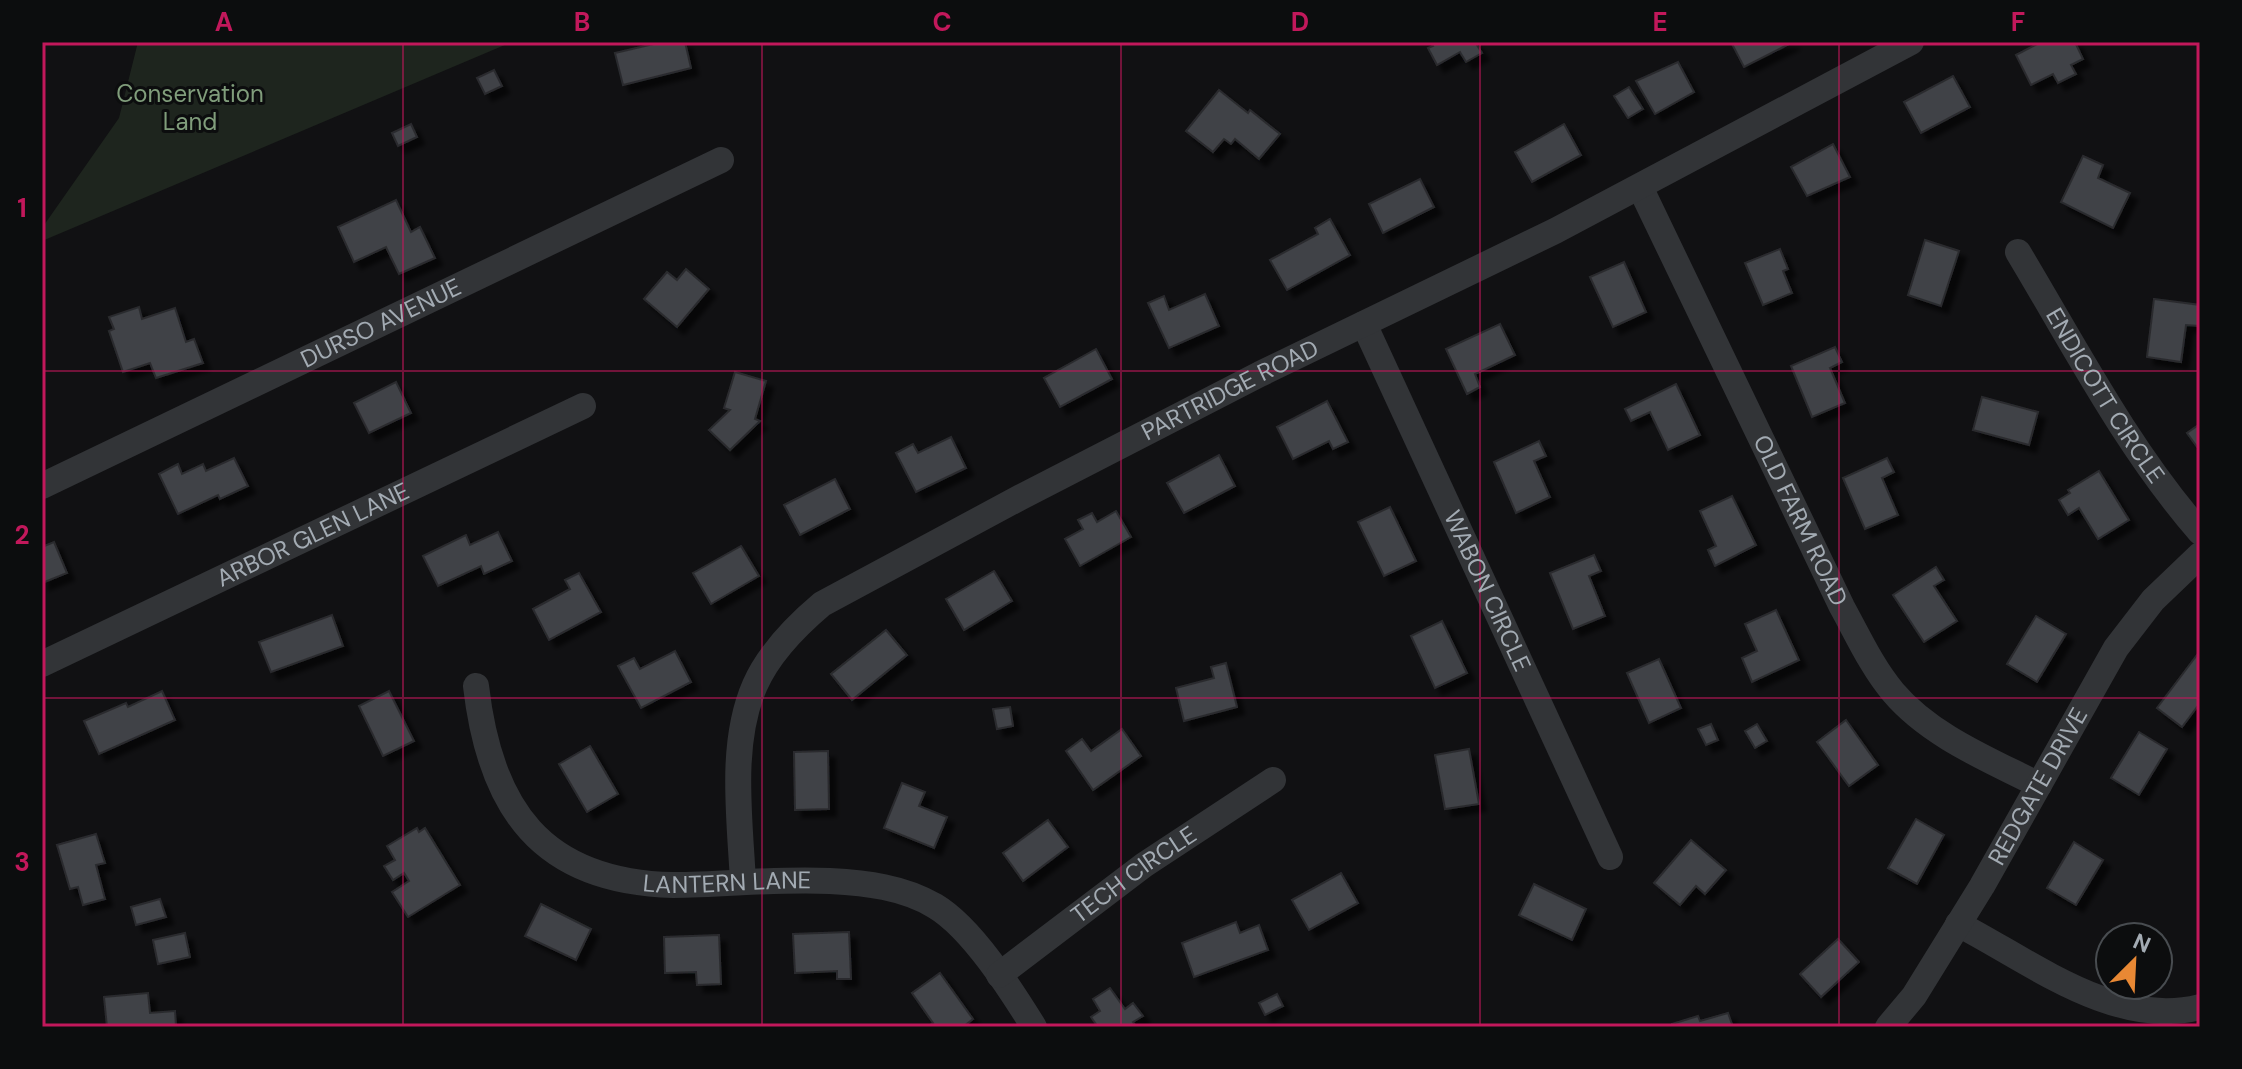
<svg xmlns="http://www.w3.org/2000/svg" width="2242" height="1069" viewBox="0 0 2242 1069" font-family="'DM Sans',sans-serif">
<defs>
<filter id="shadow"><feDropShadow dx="7" dy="7" stdDeviation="2" flood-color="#0009"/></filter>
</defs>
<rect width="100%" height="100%" fill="#111113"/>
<polygon fill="#1e251e" points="138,42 512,42 42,241 42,228 119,118"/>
<g fill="#404246" stroke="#2b2c2f" stroke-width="2" filter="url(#shadow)">
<polygon points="662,42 685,42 691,68 623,85 615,53"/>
<polygon points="1431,42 1475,42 1482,53 1466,62 1460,52 1437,65 1428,48 1433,46"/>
<polygon points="1731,42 1793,42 1744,67"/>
<polygon points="2041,42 2075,42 2083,59 2071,65 2076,74 2058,83 2053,74 2031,85 2016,55"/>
<polygon points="1678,62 1694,92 1655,114 1636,81"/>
<polygon points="494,70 502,86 485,94 477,78"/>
<polygon points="1953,76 1970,107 1921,133 1904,102"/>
<polygon points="1629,87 1643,109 1628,118 1614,96"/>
<polygon points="1219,90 1248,113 1250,110 1280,134 1259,159 1235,139 1231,144 1224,139 1213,152 1186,131"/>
<polygon points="411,124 417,137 398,146 392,133"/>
<polygon points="1564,124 1581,155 1532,182 1515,152"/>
<polygon points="1833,144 1850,177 1807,196 1791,167"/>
<polygon points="2083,156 2103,165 2098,178 2130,193 2113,228 2061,202"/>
<polygon points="1420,179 1434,207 1383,233 1369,204"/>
<polygon points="396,200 411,232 420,227 435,258 399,274 386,247 354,262 338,227"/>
<polygon points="1330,219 1350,255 1287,290 1270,260 1318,234 1315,228"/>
<polygon points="1925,240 1959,251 1941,306 1908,295"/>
<polygon points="1780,249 1788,269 1783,271 1792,293 1763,305 1745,263"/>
<polygon points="1624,262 1646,312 1613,327 1590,277"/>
<polygon points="686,269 709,289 677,327 644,299 667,272 677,280"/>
<polygon points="1205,294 1219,326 1169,348 1148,303 1164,296 1169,310"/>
<polygon points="2154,299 2200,305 2200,326 2186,325 2181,362 2147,357"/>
<polygon points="139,307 142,319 175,308 186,342 194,339 203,363 156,378 150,363 123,372 109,331 114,329 109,317"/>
<polygon points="1500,324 1515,355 1475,374 1480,387 1467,394 1446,349"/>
<polygon points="1835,347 1842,362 1830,368 1845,403 1812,417 1791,366"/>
<polygon points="1096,349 1112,379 1060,407 1044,378"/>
<polygon points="735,372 766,381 755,419 760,421 730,450 709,430 730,410 724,408"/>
<polygon points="396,382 411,413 369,433 354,403"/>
<polygon points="1676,384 1700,435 1668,450 1650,412 1631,421 1625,409"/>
<polygon points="1982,397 2038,412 2029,445 1973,430"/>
<polygon points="1327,401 1348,442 1333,449 1329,441 1293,459 1277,427"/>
<polygon points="2200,424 2200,451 2187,433"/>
<polygon points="951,437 966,468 916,492 896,453 913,444 918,453"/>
<polygon points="1539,441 1546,456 1534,461 1550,497 1516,513 1494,462"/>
<polygon points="1219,455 1235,486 1184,513 1167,483"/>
<polygon points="234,458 248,486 220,499 218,495 178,514 159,474 178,464 182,474 203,464 206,471"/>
<polygon points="1887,458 1894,472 1882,478 1898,515 1865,529 1843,478"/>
<polygon points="2099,471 2129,520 2098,539 2079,508 2068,515 2059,500 2070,493 2068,490"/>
<polygon points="835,479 850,509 800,535 784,505"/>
<polygon points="1732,496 1756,545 1715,566 1708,550 1716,546 1700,511"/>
<polygon points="1390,507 1416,561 1384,576 1358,522"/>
<polygon points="1116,511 1131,537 1080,566 1065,539 1083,529 1078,520 1092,513 1097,522"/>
<polygon points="498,532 512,561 484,574 481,566 438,586 423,556 466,535 470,545"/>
<polygon points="54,542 67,573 42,583 42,547"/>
<polygon points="741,546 759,576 711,604 693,573"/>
<polygon points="1594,555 1601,571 1589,576 1605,616 1573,629 1550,573"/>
<polygon points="1936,567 1944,580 1934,586 1957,621 1924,642 1893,595"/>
<polygon points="994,571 1012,601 964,630 946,599"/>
<polygon points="579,573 601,612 549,640 533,609 570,589 565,580"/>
<polygon points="1776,610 1799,660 1752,682 1742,658 1757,651 1745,624"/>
<polygon points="332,615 343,646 271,672 259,642"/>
<polygon points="2036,616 2066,634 2037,682 2007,664"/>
<polygon points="1442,621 1467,673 1435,688 1411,636"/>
<polygon points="886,630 907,655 852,700 831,674"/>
<polygon points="675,651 691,682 641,708 618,666 634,658 640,669"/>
<polygon points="2200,651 2200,703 2182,727 2157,708"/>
<polygon points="1659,659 1681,708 1649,723 1627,673"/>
<polygon points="1226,663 1237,707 1184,721 1176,688 1214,678 1211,667"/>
<polygon points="162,691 175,720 99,754 84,721 126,703 128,707"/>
<polygon points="389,691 414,741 383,756 359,706"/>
<polygon points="1010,707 1013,726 997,729 993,709"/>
<polygon points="1846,720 1878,765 1849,786 1817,742"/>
<polygon points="1711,724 1718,740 1706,745 1698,729"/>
<polygon points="1757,724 1767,741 1755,748 1745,731"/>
<polygon points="1122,729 1141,756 1093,790 1066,751 1082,739 1091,751"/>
<polygon points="2139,732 2167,749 2139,795 2111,778"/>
<polygon points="590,746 618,794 587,812 559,764"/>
<polygon points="1469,749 1479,804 1445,809 1435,755"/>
<polygon points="828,751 829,809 795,810 794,752"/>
<polygon points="902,783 925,792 919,806 947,817 934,848 884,828"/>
<polygon points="1916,819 1944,835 1917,884 1888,868"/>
<polygon points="1048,820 1068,847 1023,881 1003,853"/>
<polygon points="417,828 419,832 425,828 460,885 408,917 392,892 409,881 404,873 393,880 384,866 395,860 387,846"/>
<polygon points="96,834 105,863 96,865 105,899 83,905 78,887 70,889 57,845"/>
<polygon points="1691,840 1726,870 1705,894 1696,886 1680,905 1654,883"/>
<polygon points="2074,842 2103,860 2076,905 2047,888"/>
<polygon points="1341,873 1358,903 1309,930 1292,900"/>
<polygon points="1534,884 1586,909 1572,940 1519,915"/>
<polygon points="160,899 166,917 136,925 131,907"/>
<polygon points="541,904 591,929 576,960 525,936"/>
<polygon points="1236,922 1240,933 1259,925 1268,950 1194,977 1182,943"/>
<polygon points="849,932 851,979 837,979 837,971 795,973 793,934"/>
<polygon points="185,933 190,957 158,964 153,940"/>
<polygon points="719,935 721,984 697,985 696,972 665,973 664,937"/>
<polygon points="1838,939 1859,962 1821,997 1800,974"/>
<polygon points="940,973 973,1019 963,1027 927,1027 933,1023 912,993"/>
<polygon points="1110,988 1125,1009 1133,1003 1143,1016 1133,1022 1136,1027 1098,1027 1091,1017 1100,1011 1093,999"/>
<polygon points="148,993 150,1013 175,1011 176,1027 107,1027 104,997"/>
<polygon points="1277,994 1283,1006 1265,1015 1259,1003"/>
<polygon points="1728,1013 1733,1027 1672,1027 1672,1024 1698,1016 1700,1021"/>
</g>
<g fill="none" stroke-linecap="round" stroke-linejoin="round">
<g stroke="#323437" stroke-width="26">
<path id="s1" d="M1640,187L1842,607C1858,636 1872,667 1893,692C1930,736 1990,760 2039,785"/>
<path id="s2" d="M2018,252C2075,347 2127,448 2200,532"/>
<path id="s3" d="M1364,324L1610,857"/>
<path id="s4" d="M42,486L721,160"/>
<path id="s5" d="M42,664L583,406"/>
<path id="s6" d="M476,686C490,808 541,882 673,885C725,885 777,878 830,881C866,883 903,887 935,906C972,928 1011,990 1034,1027"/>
<path id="s7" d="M743,882C740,819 729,744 755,685C769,653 796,626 822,604L1021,497L1260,374L1555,231L1911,42"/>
<path d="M1958,924C2030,961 2115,1029 2200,1007"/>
<path id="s8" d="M999,975L1144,865L1273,780"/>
<path id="s9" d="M1888,1027L1914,996L1982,886L2116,648L2153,600L2200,555"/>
</g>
</g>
<path fill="none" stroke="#c2185b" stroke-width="2" stroke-opacity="0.55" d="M403,42V1027M762,42V1027M1121,42V1027M1480,42V1027M1839,42V1027M42,371H2200M42,698H2200"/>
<g text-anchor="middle" stroke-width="6" stroke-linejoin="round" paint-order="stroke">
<g font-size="24" fill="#809d7b" stroke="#0c0d0e">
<text x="190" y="102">Conservation<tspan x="190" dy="28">Land</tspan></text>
</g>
<g font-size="24" fill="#a3abb3" stroke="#0c0d0e">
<text dy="8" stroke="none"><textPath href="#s4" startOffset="376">DURSO AVENUE</textPath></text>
<text dy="8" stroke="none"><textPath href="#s7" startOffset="766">PARTRIDGE ROAD</textPath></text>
<text dy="8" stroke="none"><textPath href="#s2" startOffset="168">ENDICOTT CIRCLE</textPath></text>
<text dy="8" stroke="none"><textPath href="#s1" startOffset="370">OLD FARM ROAD</textPath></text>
<text dy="8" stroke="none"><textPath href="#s5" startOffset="300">ARBOR GLEN LANE</textPath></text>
<text dy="8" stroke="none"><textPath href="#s3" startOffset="294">WABON CIRCLE</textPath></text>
<text dy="8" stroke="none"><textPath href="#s9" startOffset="284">REDGATE DRIVE</textPath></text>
<text dy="8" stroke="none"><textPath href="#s8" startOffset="168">TECH CIRCLE</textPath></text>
<text dy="8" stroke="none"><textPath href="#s6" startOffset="368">LANTERN LANE</textPath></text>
</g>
</g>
<rect width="2242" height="1069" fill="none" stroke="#0c0d0e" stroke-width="88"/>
<g transform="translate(2134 961) rotate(24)"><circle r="38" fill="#0c0d0e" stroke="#484c50" stroke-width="2"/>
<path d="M0-6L14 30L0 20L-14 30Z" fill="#e88834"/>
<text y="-12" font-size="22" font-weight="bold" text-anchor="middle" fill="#a3abb3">N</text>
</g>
<rect x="44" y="44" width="2154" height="981" fill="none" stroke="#c2185b" stroke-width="3"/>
<g font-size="26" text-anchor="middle" font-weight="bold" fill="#c2185b">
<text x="224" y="31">A</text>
<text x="582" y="31">B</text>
<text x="942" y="31">C</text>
<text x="1300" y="31">D</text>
<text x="1660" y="31">E</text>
<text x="2018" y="31">F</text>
<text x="22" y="217">1</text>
<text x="22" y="544">2</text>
<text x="22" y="871">3</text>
</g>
</svg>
